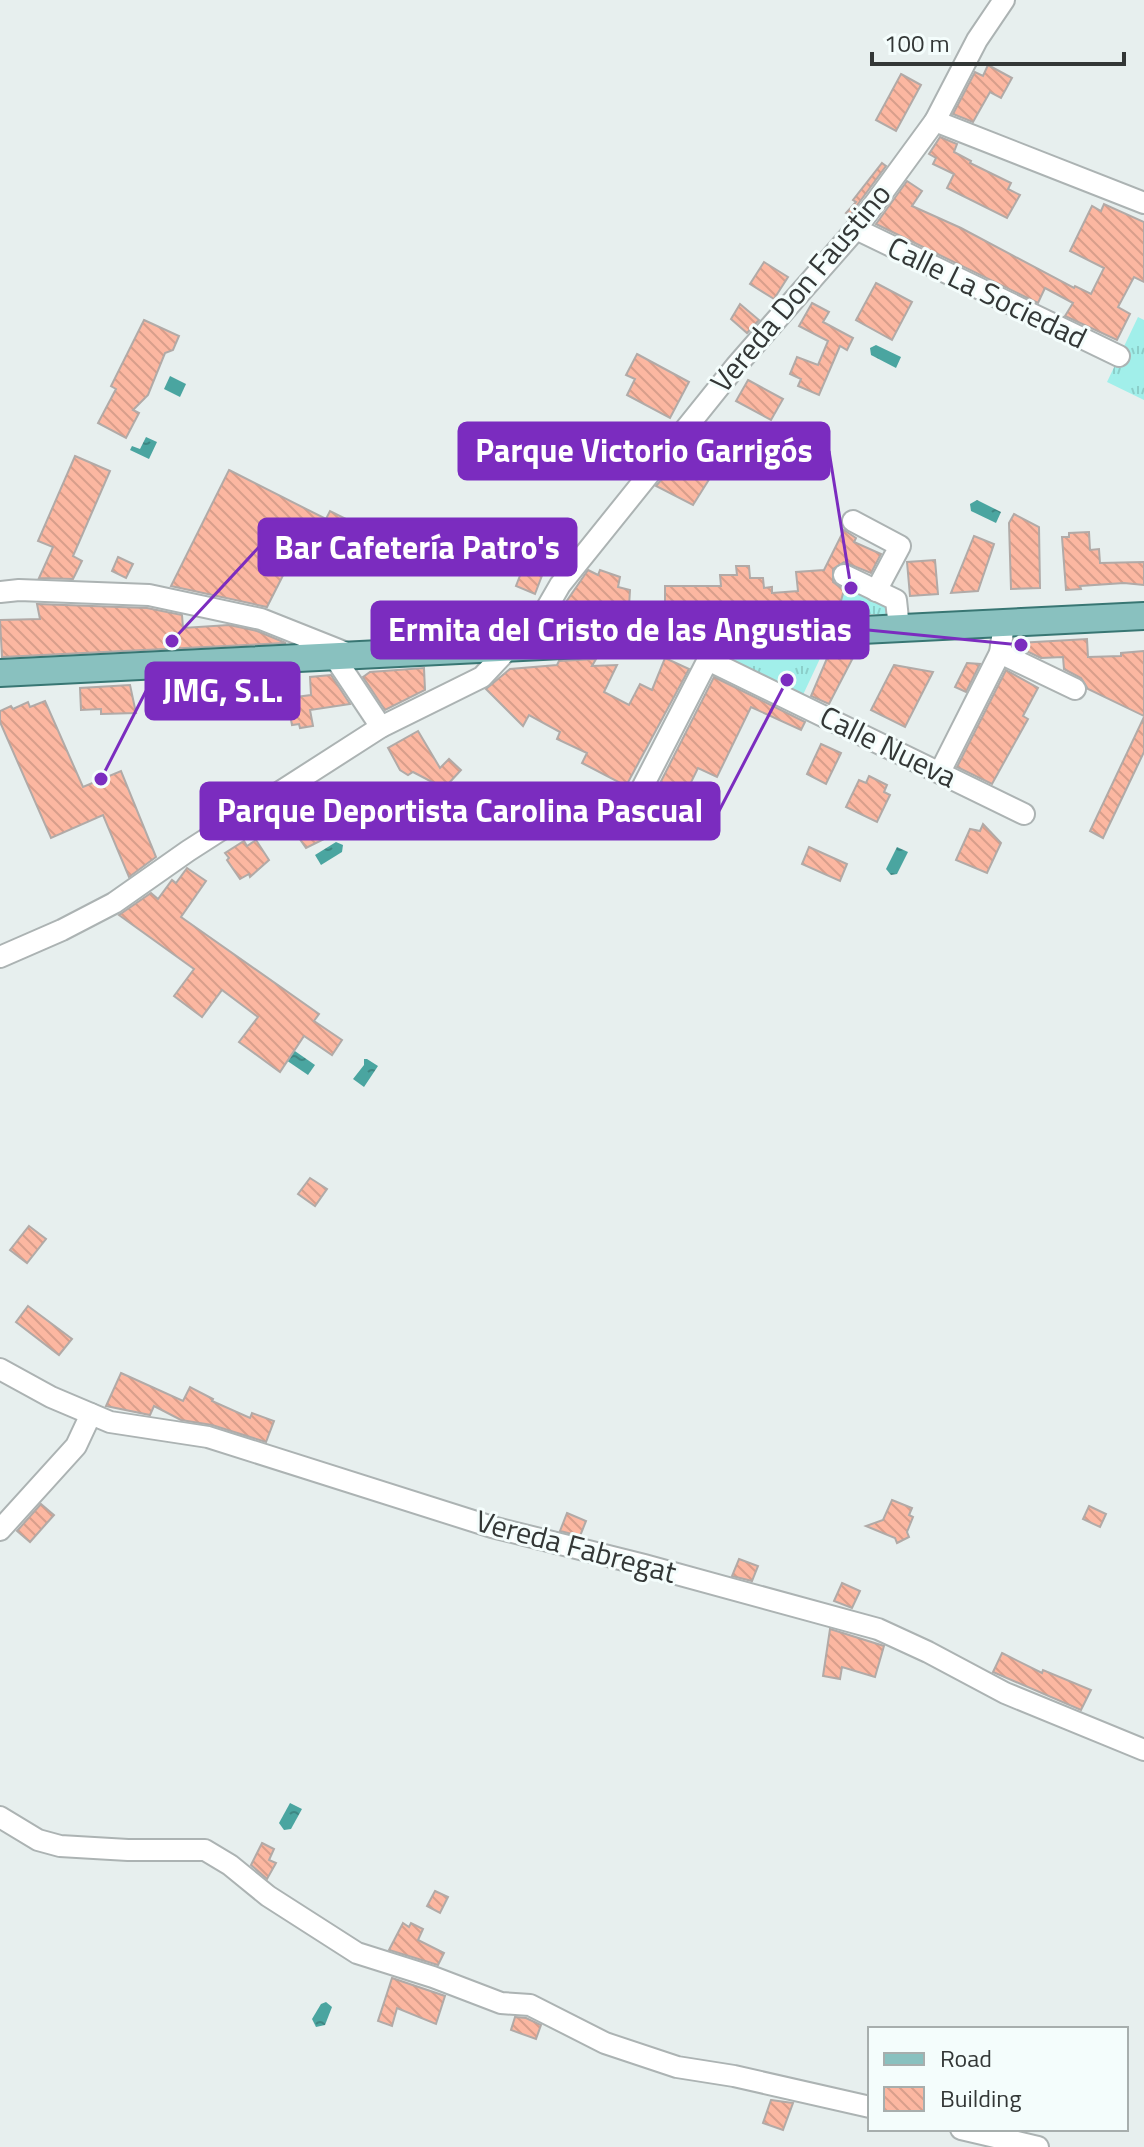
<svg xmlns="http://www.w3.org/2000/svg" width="1144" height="2147" viewBox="0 0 1144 2147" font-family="'Titillium Web',sans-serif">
<defs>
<pattern id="grass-tufts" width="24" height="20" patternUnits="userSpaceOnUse" patternTransform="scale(2)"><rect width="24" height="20" fill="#a1efea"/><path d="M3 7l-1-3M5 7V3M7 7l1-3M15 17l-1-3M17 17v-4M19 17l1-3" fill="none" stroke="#8bcec9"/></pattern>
<pattern id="water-ripples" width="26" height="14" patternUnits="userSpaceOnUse" patternTransform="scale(2)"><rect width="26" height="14" fill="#4aa5a0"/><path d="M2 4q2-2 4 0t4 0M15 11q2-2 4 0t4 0" fill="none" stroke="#3e8783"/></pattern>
<pattern id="building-back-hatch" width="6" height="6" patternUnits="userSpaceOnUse" patternTransform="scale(2)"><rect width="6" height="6" fill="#fcb7a1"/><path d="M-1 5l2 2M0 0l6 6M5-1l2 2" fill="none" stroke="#d89e8b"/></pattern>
</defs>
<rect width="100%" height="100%" fill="#e7efee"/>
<g fill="url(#grass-tufts)">
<polygon points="1138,317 1144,320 1144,400 1107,382"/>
<polygon points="839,578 885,599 886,614 841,614"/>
<polygon points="824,650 802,697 724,663 729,651"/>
</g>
<g fill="url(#water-ripples)">
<polygon points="876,345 901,357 896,368 871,355 870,348"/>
<polygon points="170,376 186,384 180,397 164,389"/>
<polygon points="146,437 157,442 149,459 130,450 132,446 140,449"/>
<polygon points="977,500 1001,512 996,523 971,511 970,504"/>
<polygon points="336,842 343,845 342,852 321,865 315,855"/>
<polygon points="897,847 908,852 897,874 891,875 886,869"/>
<polygon points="292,1049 315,1065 308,1075 286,1060"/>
<polygon points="364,1059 367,1059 378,1066 364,1087 353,1079 364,1065"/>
<polygon points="290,1803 302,1809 291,1829 284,1830 279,1823"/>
<polygon points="326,2002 332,2007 325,2025 316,2027 312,2019 321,2004"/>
</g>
<g fill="url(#building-back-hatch)" stroke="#b1aaa7" stroke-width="2">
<polygon points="988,65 1012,78 1001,98 990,92 973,122 953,114 975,72 983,76"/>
<polygon points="901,74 921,85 896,131 876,120"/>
<polygon points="940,137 957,144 954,152 971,161 970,163 1011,183 1008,189 1020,195 1007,218 947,188 954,174 933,164 936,158 929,154"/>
<polygon points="882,163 886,166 850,215 846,213 856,202 853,200"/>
<polygon points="907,181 922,191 912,206 961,228 1074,288 1075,286 1091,294 1104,268 1070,251 1092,206 1101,211 1104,204 1144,222 1144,282 1134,277 1118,307 1130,314 1117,340 1065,316 1073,303 1045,288 1038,303 876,224"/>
<polygon points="764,262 788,277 774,299 750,284"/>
<polygon points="876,283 912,302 892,340 856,320"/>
<polygon points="812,303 829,312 823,322 853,338 847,350 840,346 819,395 798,386 801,379 790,374 797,357 818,365 828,341 799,326"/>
<polygon points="740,304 759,320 747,333 731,319"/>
<polygon points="144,320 179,336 173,350 165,353 148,395 133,410 139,413 126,438 98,423 116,389 111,386"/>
<polygon points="637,354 689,382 670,418 627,395 635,379 626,375"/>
<polygon points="748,380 783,399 771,420 736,401"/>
<polygon points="714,437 729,445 727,449 741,456 734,468 727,464 722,474 715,470 693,505 656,486 672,467 686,475 703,444 711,443"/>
<polygon points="75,456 110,471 73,556 82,561 73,579 39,578 53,547 38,541"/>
<polygon points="229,470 326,519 330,511 348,520 338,541 308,526 267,607 171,586"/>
<polygon points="1014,514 1039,527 1040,588 1011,589 1009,523"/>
<polygon points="844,530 856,538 854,542 881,554 871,573 844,562 833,569 833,582 844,590 837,615 768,619 768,614 739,615 739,620 702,622 702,620 665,620 665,586 721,586 720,575 737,575 736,566 749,566 750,578 763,578 764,588 772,587 772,593 798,591 796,572 824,570"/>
<polygon points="1089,532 1090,550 1099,549 1100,563 1144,562 1144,585 1124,583 1080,586 1081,589 1066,590 1062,537 1069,537 1069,533"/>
<polygon points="974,536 994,544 978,591 951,593"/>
<polygon points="530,550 549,557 535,594 516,586"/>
<polygon points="118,557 133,564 126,578 112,571"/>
<polygon points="935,560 938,594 910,596 907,562"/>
<polygon points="588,570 598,575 600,570 620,577 618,587 630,590 628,623 564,605"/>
<polygon points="37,604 147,608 182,615 183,628 229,625 257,631 286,643 2,657 0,620 40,619"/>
<polygon points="1087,639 1088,657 1121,656 1121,653 1144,651 1144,716 1088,689 1081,678 1064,669 1063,657 1041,658 1018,647 1018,643"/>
<polygon points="858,648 829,704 811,696 831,649"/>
<polygon points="665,658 689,669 626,786 582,763 587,753 557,739 560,732 529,715 523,726 486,689 510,669 557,665 559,661 596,659 592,666 617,665 604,692 629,705 640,684 652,690"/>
<polygon points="967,663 980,664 966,692 955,687"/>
<polygon points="894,665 933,672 905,727 871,710"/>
<polygon points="424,668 425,690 385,710 363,677 370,672"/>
<polygon points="1006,670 1038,688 1023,716 1028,719 992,784 957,767"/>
<polygon points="331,675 350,704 310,710 313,726 300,728 299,724 292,725 287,698 311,695 310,677"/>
<polygon points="714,677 805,722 801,730 751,707 717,777 698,768 676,813 651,801"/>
<polygon points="130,685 136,713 101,714 101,709 81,710 80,688"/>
<polygon points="45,701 83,787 121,771 156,857 129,877 103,815 51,838 0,722 0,711 11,706 13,709 28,702 30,707"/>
<polygon points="1144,717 1144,752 1103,838 1090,831"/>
<polygon points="418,731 440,768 449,759 461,770 449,783 455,794 413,772 408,775 400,770 388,748"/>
<polygon points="821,744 841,753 826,784 807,774"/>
<polygon points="869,776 887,785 884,792 890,795 877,822 846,807 859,780 866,783"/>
<polygon points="309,809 313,815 322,809 335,828 326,834 328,837 306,848 292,828 294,827 291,822"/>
<polygon points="983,824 1001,843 987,873 956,860 970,829 980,831"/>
<polygon points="256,840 269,860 250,877 249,874 240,879 227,860 229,858 225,853 244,841 247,846"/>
<polygon points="809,847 847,864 840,881 802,864"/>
<polygon points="187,868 206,881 181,917 319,1014 314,1021 342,1040 332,1055 304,1036 280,1072 239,1042 258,1017 222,990 202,1017 174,996 194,969 119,915 151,893 158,899 172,880 176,883"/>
<polygon points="310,1178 327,1189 315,1206 298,1194"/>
<polygon points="29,1226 46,1239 27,1263 10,1250"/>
<polygon points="28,1306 72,1339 59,1355 16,1322"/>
<polygon points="121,1373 183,1401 190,1387 213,1399 212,1401 250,1418 252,1413 274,1421 266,1442 212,1425 181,1420 154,1406 150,1415 106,1406"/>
<polygon points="892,1500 912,1508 909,1515 913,1517 907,1532 909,1537 897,1543 895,1538 866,1526 883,1520"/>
<polygon points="41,1504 54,1515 30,1542 17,1531"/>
<polygon points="1089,1506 1106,1514 1100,1527 1083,1519"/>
<polygon points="567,1513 586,1521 580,1536 560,1531"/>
<polygon points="739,1559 758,1566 752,1581 732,1576"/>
<polygon points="842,1583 860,1591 852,1608 834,1601"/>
<polygon points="830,1629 884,1646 875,1677 842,1667 840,1679 823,1676"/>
<polygon points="1002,1653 1042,1673 1043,1670 1091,1690 1081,1710 993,1672"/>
<polygon points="262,1843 274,1849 269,1860 276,1863 267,1879 251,1865"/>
<polygon points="435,1891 448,1897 440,1913 427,1906"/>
<polygon points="403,1923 409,1927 411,1923 423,1929 418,1940 444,1953 438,1965 389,1950"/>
<polygon points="392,1978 445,1996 436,2024 397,2008 392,2026 378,2021"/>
<polygon points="515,2017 526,2018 541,2025 536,2039 511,2030"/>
<polygon points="771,2100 793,2103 783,2130 763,2123"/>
</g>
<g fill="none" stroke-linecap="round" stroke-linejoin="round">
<g stroke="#acb3b3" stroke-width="24">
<g id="minor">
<polyline points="935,121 1144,203"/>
<polyline points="856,229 1119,356"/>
<polyline points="853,521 900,546 876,591"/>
<polyline points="844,575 896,600 899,628"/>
<polyline points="0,592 19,590 149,595 261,619 349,654"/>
<polyline points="539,647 545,611 560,585 736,366 856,229 935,121 977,40 1004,0"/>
<polyline points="1000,653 1075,689"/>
<polyline points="333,655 381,727"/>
<polyline points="708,660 1024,814"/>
<polyline points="940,772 1000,653 1004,623"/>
<polyline points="641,790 714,648"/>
<polyline points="0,957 62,930 114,903 188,851 381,727 482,677 510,647"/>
<polyline points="0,1369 51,1397 110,1422 208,1437 492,1527 644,1565 878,1629 928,1652 1005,1693 1144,1750"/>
<polyline points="0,1530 76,1446 91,1414"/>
<polyline points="0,1817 38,1840 60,1846 128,1850 205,1850 230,1865 268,1896 357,1953 433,1977 501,2003 530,2005 605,2043 677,2067 734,2076 870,2107"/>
<polyline points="961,2129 1038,2147"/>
</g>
</g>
<g stroke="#387673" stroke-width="30">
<polyline id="major" points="0,673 1144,616"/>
</g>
<use href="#minor" stroke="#fff" stroke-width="20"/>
<use href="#major" stroke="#89c1bf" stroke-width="26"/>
</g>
<g text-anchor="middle" stroke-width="6" stroke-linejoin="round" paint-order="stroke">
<g font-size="30" fill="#333736" stroke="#f4fdfc">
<text transform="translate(801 288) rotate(-50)" y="10">Vereda Don Faustino</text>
<text transform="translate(987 293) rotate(26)" y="10">Calle La Sociedad</text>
<text transform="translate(888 747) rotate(26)" y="10">Calle Nueva</text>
<text transform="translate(576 1547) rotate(15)" y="10">Vereda Fabregat</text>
</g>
</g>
<path fill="none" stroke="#7b2cbf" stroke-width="3" d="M851 588L829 451M172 641L259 547M1021 645L868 630M101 779L146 691M787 680L719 811"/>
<g fill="#7b2cbf" stroke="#f4fdfc" stroke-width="3">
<circle cx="851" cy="588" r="8"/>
<circle cx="172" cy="641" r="8"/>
<circle cx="1021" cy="645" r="8"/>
<circle cx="101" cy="779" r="8"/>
<circle cx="787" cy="680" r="8"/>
</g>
<g fill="#7b2cbf" stroke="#7b2cbf" stroke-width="3">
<rect x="459" y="423" width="370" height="56" rx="8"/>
<rect x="259" y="519" width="317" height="56" rx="8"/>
<rect x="372" y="602" width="496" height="56" rx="8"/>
<rect x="146" y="663" width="153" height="56" rx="8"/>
<rect x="201" y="783" width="518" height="56" rx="8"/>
</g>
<g font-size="32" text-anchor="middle" font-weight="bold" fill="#fff">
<text x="644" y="462">Parque Victorio Garrigós</text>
<text x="417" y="559">Bar Cafetería Patro's</text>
<text x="620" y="641">Ermita del Cristo de las Angustias</text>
<text x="223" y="702">JMG, S.L.</text>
<text x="460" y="822">Parque Deportista Carolina Pascual</text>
</g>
<rect x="868" y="2027" width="260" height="104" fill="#f4fdfc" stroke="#a7aead" stroke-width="2"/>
<rect x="884" y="2053" width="40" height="12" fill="#89c1bf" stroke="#a7aead" stroke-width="2"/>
<text x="940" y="2067" font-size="24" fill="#333736">Road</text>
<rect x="884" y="2087" width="40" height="24" fill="url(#building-back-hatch)" stroke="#a7aead" stroke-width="2"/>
<text x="940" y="2107" font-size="24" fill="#333736">Building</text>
<path d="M872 52v12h252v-12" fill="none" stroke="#333736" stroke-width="4"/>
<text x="884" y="52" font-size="24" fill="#333736" stroke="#f4fdfc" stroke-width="6" paint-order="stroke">100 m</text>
</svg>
